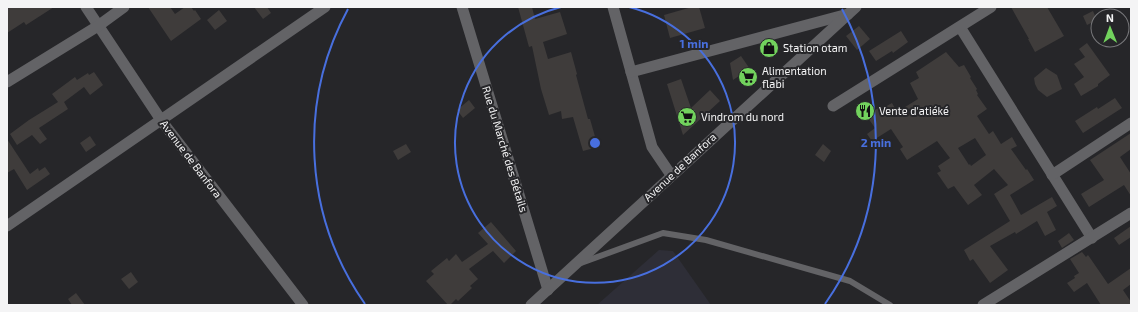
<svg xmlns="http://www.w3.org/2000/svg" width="1138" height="312" viewBox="0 0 1138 312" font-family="'Exo 2',sans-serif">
<rect width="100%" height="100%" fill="#262629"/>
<polygon fill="#2e2e37" points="659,250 673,251 711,305 597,305"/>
<g fill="#3f3c3b" fill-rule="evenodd">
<polygon points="7,7 54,7 26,25 24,22 7,33"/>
<polygon points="148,7 170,7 175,14 185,7 191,7 194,11 195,10 201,19 171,41"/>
<polygon points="254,7 267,7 271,13 263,19"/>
<polygon points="518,7 532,7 535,19 560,12 567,34 543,42 548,59 571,52 577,74 576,75 588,119 590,119 598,147 583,151 573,117 562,119 561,111 549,115 541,89 532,46 529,47"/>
<polygon points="692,7 699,7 705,28 670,38 664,15"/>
<polygon points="1011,7 1047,7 1064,36 1035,52 1028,39 1029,39"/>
<polygon points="219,10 227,21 215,30 207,20"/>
<polygon points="1093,11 1097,20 1087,25 1083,16"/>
<polygon points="859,26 870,39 857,50 846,36"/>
<polygon points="901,31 908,42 893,53 892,51 876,61 869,51"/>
<polygon points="1087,43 1110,75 1098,84 1098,86 1081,96 1074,84 1084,77 1074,64 1085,57 1079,49"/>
<path d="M946,52L959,67L964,65L971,77L970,78L977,89L976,90L978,94L977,95L987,109L977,116L989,134L993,131L1001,144L1012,137L1017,146L1011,149L1026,170L1027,169L1034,180L1010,195L1021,215L1052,197L1057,206L1047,212L1056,230L1045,236L1037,221L1016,234L1015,232L990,246L1008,270L990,283L973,259L970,261L964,250L1010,221L994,194L1008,185L994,169L974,185L982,195L968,205L954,186L948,189L937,173L941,171L938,166L950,158L937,141L907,160L900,149L903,147L891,129L872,141L867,134L875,128L866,115L882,106L883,108L892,103L897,112L918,99L910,83L919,78L916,72ZM975,138L986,155L971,166L970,164L969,165L958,148Z"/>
<polygon points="741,56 754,75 743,82 739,76 733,80 730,63"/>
<polygon points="1046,68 1057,75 1062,89 1047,97 1038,90 1035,84 1034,78"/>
<polygon points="94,72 103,85 90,95 84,87 64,102 68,109 39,128 47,139 40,144 32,135 17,145 10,134 29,120 58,102 52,94 75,77 77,80 88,73 89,75"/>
<polygon points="681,79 691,108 710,90 720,101 683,135 667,84"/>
<polygon points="1115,98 1122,108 1083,133 1075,121 1097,107 1098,109"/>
<polygon points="469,100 475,108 463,118 457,110"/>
<polygon points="1131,133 1131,149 1120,157 1131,174 1131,196 1124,185 1089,207 1081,194 1104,180 1090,160"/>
<polygon points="90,136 96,145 86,152 80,143"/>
<polygon points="7,139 30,174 38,168 39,171 45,167 50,174 27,190 14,169 7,173"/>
<polygon points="406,144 411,152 398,160 393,151"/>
<polygon points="823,144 831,151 824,162 815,155"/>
<polygon points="491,222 516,251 504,263 493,251 469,269 478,279 470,286 472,288 458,301 456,299 450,305 448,305 426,281 434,274 431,271 447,258 449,261 456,254 462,262 488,244 478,233"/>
<polygon points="1131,226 1131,237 1119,245 1114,238"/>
<polygon points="1069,233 1074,240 1062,248 1058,241"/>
<polygon points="1082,252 1086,257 1088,255 1108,284 1131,268 1131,284 1123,290 1131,302 1131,305 1101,305 1087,283 1074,292 1067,283 1075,278 1074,276 1079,273 1070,259"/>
<polygon points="131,272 138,282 129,289 121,279"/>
<polygon points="76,293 85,305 72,305 68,299"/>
</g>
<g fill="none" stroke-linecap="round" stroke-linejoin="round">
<polyline stroke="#636366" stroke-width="6" points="581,263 663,233 706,240 850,281 890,305"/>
<g stroke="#636366" stroke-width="11">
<polyline points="86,7 161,120 303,305"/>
<polyline points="462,7 548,290"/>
<polyline points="613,7 652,147 671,175"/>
<polyline points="960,27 1092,238"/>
<polyline points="631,72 848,14"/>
<polyline points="7,82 98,26 124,7"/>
<polyline points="833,106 991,7"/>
<polyline points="1052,175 1131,123"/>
<polyline points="7,226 325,7"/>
<polyline points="983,305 1131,213"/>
</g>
<polyline stroke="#636366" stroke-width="11" points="531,305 856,7"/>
</g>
<g fill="none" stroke="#486fde" stroke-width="2">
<path d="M629 7A140 140 0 1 1 561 7"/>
<path d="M365 304A281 281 0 0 1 348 9M842 9A281 281 0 0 1 825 304"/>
</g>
<defs>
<g id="shop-disc" transform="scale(1)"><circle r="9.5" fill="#72d25d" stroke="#262629"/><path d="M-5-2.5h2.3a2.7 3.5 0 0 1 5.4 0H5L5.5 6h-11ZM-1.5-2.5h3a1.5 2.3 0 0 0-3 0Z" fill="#111"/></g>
<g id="supermarket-disc" transform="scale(1)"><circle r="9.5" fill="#72d25d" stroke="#262629"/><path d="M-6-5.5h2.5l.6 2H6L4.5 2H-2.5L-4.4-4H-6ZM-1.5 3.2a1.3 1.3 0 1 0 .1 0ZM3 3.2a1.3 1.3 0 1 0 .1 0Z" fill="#111"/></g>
<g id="restaurant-disc" transform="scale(1)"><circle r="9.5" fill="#72d25d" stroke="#262629"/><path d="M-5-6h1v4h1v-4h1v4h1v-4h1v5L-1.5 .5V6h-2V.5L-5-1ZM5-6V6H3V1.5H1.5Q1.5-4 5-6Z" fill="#111"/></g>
</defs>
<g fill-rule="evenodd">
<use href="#shop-disc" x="769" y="48"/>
<use href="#supermarket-disc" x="748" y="77"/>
<use href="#restaurant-disc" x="865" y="111"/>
<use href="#supermarket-disc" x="687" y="117"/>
</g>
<g text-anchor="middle" stroke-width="4" stroke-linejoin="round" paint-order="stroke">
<g font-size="11" fill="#f4f4f5" stroke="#262629" text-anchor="start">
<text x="783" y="52">Station otam</text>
<text x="762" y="75">Alimentation<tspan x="762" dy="13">flabi</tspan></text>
<text x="879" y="115">Vente d'atiéké</text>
<text x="701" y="121">Vindrom du nord</text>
</g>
<g font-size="11" fill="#f4f4f5" stroke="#262629">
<text transform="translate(505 149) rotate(73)" y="4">Rue du Marché des Bétails</text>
<text transform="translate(191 159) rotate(53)" y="4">Avenue de Banfora</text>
<text transform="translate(680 167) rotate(-43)" y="4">Avenue de Banfora</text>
</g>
</g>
<circle cx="595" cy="143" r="6" fill="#486fde" stroke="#262629" stroke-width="2"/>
<g font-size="12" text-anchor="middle" font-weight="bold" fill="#486fde" stroke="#262629" stroke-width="4" stroke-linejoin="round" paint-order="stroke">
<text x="694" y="48">1 min</text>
<text x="876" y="147">2 min</text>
</g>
<rect width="1138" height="312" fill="none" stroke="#f4f4f5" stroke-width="16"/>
<g transform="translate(1110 28) rotate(359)"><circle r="19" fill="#262629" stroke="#78787b"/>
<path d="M0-3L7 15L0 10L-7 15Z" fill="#72d25d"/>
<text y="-6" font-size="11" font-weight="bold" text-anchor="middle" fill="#f4f4f5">N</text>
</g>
</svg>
